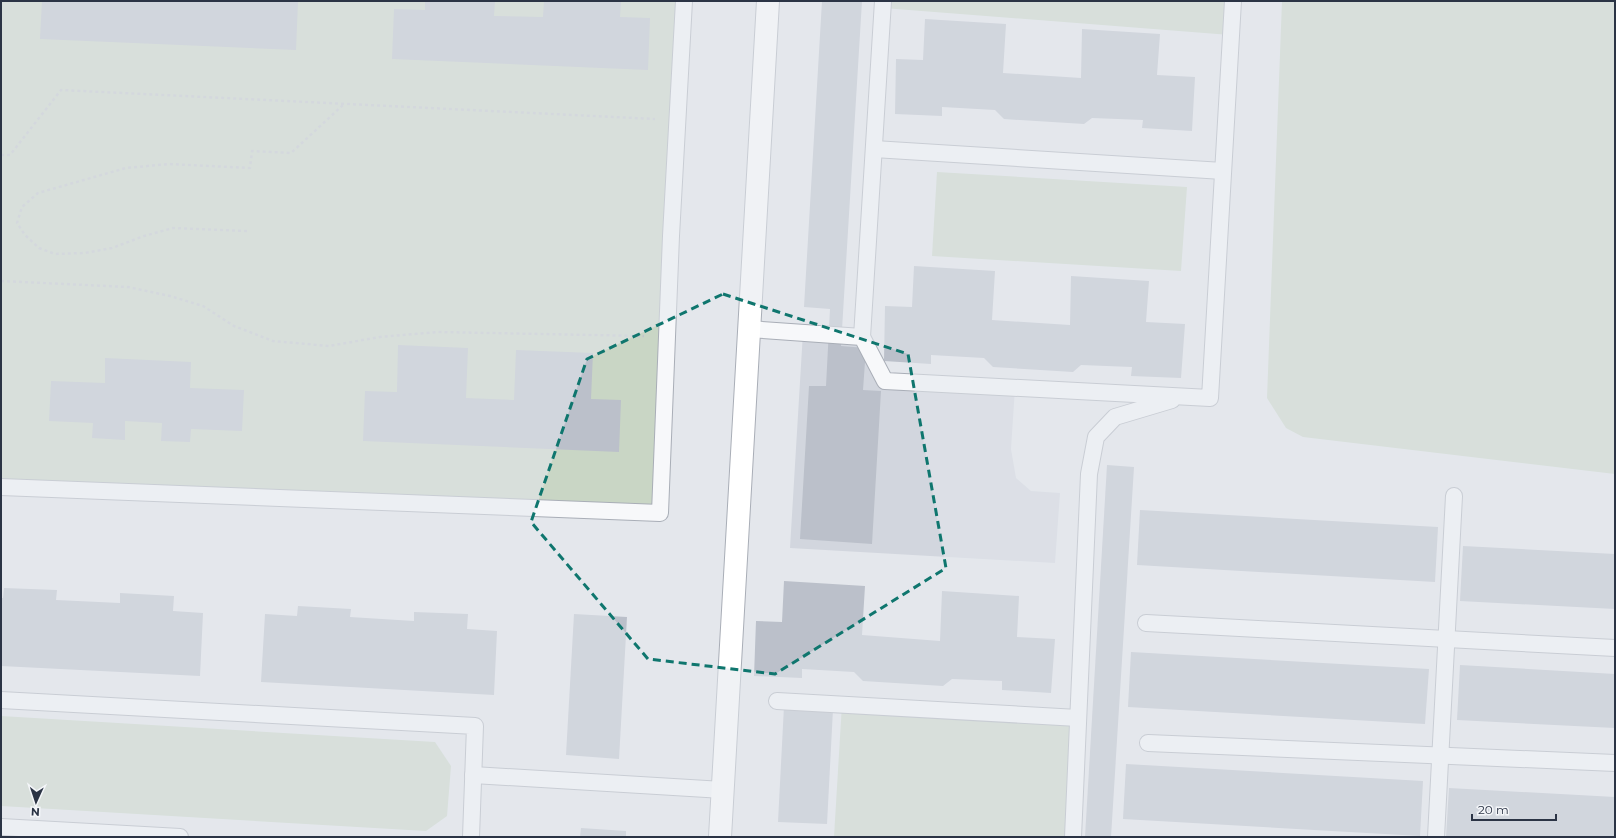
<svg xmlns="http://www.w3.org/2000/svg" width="1616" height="838" viewBox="0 0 1616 838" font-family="Montserrat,sans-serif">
<rect width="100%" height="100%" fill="#e4e7ec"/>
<polygon fill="#d2d6de" points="803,332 862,337 885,381 1015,388 1011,449 1016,478 1031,491 1060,493 1055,563 790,548"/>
<g fill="#c9d6c5">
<polygon points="1,1 685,1 660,513 1,487"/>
<polygon points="883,1 1232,1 1230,35 883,8"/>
<polygon points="1282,1 1615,1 1615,474 1303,437 1286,428 1267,398"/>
<polygon points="937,172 1187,187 1181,271 932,256"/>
<polygon points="842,704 1078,718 1073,837 834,837"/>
<polygon points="1,716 435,742 451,766 447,816 426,831 1,806"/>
</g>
<g fill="#bbc0ca">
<polygon points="42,1 298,1 296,50 40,39"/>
<polygon points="425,1 495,1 494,16 543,17 544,1 621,1 620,17 650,18 648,70 392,59 394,9 425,10"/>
<polygon points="822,1 862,1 841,346 866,348 863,390 881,391 872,544 800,539 809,386 826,386 830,309 804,307"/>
<polygon points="925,19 1006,24 1003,73 1081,78 1082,29 1160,34 1157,75 1195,77 1192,131 1142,128 1143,120 1092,118 1084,124 1004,119 995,110 942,107 942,116 895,114 896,59 923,60"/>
<polygon points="914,266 995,271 992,320 1070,325 1071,276 1149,281 1146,322 1185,324 1181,378 1131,376 1132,367 1081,365 1073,372 993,367 984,358 931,355 931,364 884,361 885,306 912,307"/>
<polygon points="398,345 468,348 466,398 514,400 516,350 593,353 591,399 621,400 619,452 363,441 365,391 397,392"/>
<polygon points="105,358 191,362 190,388 244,390 242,431 191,429 190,442 161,441 162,423 125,421 125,440 92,438 93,423 49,421 51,381 105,383"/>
<polygon points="1107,465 1134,467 1111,837 1085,837"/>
<polygon points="1140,510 1438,527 1435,582 1137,565"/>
<polygon points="1463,546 1615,554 1615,609 1460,601"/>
<polygon points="784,581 865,586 862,635 940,641 942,591 1019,596 1017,637 1055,639 1051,693 1002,690 1002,681 952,679 943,686 863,681 854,672 802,669 802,678 754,676 756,621 782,622"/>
<polygon points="4,588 57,590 56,600 120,603 120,593 174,596 173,611 203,613 200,676 1,666 1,598 3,598"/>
<polygon points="298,606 351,609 350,617 414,621 414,612 468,614 467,629 497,631 494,695 261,682 265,614 297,616"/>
<polygon points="574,614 627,617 619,759 566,755"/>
<polygon points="1131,652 1429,669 1425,724 1128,707"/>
<polygon points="1460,665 1615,674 1615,728 1457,720"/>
<polygon points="784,706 833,709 827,824 778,822"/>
<polygon points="1126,764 1423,781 1420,836 1123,819"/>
<polygon points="1449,788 1615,797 1615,837 1446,837"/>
<polygon points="581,828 626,831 626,837 580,837"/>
</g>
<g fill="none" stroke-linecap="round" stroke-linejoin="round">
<g stroke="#a9aeb7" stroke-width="18">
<g id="lane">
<polyline points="874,149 1223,171"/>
<polyline points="749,329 862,337 885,381 1210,398 1233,1"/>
<polyline points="862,337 883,1"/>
<polyline points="1,487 660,513 671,236 684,1"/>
<polyline points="1146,623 1615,648"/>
<polyline points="1,700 475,726 471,837"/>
<polyline points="777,701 1078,718"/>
<polyline points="1148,743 1615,763"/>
<polyline points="473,775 723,790"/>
<polyline points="1,827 180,837"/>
<polyline points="1073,837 1089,474 1096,437 1115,417 1172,400"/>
<polyline points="1436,837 1454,496"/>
</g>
</g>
<g stroke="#a9aeb7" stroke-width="24">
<polyline id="secondary" points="720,837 768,1"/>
</g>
<g stroke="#c2c5cb" stroke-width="2.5" stroke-dasharray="3 3" stroke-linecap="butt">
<polyline points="1,155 10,155 61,90 655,119"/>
<polyline points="247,231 173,228 144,236 112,248 85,253 55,254 39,248 25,235 17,223 22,207 38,193 126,168 169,164 250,168 252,151 291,153 343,105"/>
<polyline points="1,281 128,287 170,296 203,306 234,326 273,341 329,346 380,337 438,332 644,336"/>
</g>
<use href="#lane" stroke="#f7f8fa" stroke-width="16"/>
<use href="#secondary" stroke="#fff" stroke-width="22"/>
</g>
<path d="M0 0H1616V838H0ZM723,294L908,354L946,568L775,674L648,659L531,522L587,359Z" fill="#e4e7ec" fill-opacity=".55" fill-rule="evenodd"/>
<path fill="none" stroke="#0f766e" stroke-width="3" stroke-dasharray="8 5" stroke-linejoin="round" d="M723,294L908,354L946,568L775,674L648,659L531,522L587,359Z"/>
<rect width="1616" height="838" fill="none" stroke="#2b3445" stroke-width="4"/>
<g transform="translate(36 802) rotate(183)" stroke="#f4f6f9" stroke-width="3" paint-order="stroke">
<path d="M0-3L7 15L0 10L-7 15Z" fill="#2b3445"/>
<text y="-6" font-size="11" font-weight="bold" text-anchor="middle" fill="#2b3445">N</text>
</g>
<path d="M1472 814v6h84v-6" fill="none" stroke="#2b3445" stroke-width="2"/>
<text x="1478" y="814" font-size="12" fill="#2b3445" stroke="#f4f6f9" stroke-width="3" paint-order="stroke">20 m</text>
</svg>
